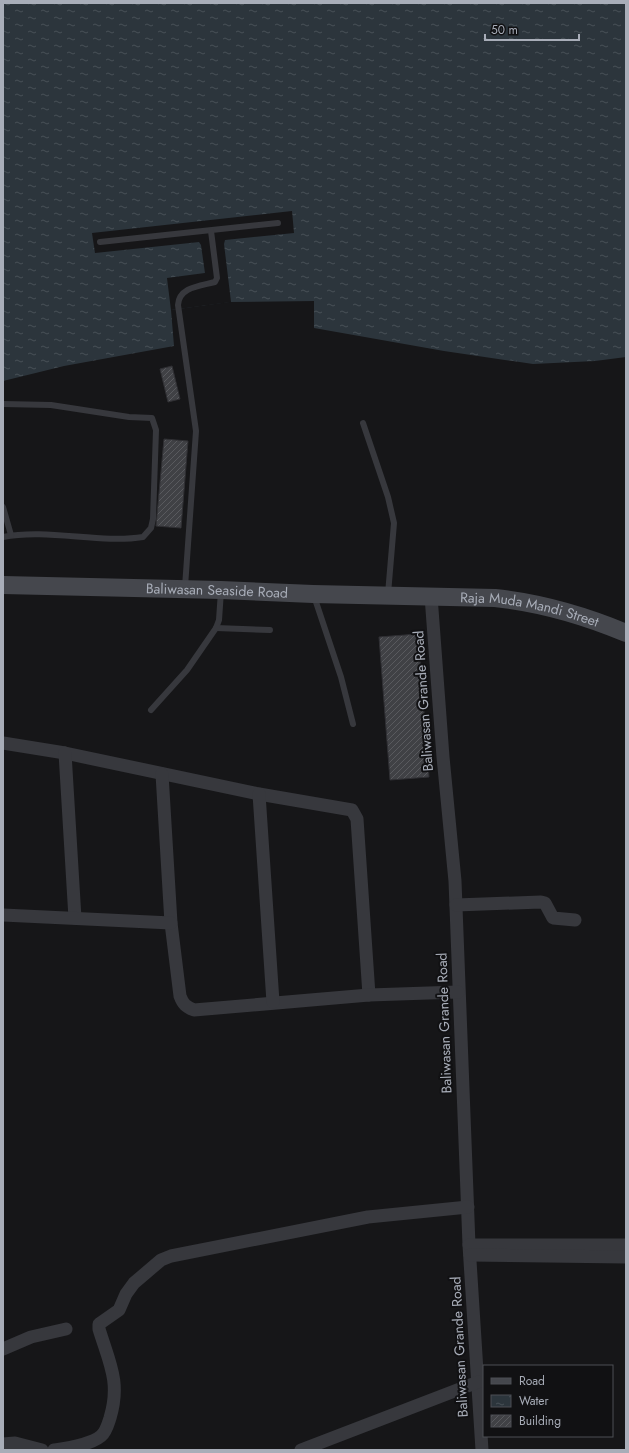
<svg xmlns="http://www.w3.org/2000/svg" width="629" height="1453" viewBox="0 0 629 1453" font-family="Jost,sans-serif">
<defs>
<pattern id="water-ripples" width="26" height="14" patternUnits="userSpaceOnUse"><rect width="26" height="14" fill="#2c353c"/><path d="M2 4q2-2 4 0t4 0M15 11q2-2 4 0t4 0" fill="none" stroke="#485056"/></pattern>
<pattern id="building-hatch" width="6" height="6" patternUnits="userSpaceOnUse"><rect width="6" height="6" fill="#404145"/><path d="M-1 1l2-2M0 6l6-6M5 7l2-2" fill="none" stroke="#595a5e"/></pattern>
</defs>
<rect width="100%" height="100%" fill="#161618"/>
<polygon fill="url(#water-ripples)" points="3,3 626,3 626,357 595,361 533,364 444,351 314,328 314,301 229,302 171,310 174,346 64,366 3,381"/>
<polygon fill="#161618" points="292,211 294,233 225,240 224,244 231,302 171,310 167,278 205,273 201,245 199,242 95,253 92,233"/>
<g fill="url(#building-hatch)" stroke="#303034">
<polygon points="172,366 180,399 168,402 160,369"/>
<polygon points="164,439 188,441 181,528 156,526"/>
<polygon points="418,634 429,777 390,780 379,637"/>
</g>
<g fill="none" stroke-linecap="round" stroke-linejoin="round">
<g stroke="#37383d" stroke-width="6">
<polyline points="100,242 278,223"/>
<path d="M3,404L51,405L129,417L152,418L156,430L153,519L151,528L143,537C99,544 48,528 3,537"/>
<polyline points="363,423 388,497 394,523 388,594"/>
<polyline points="3,507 11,535"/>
<path d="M185,587L196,431L178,305C179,287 200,286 215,282L217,278L211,231"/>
<polyline points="314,596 341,677 353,724"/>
<polyline points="216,628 270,630"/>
<polyline points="151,710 187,670 216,628 219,620 221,591"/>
</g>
<g stroke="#37383d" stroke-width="13">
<polyline points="431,596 443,757 455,881 469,1245 482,1450"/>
<polyline points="3,743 65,753 259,794 352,810 357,819 369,995"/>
<polyline points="65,753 75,918"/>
<path d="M162,774L171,923L180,996C183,1004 186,1007 194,1010L369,995L458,992"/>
<polyline points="259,794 273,1002"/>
<polyline points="456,905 541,902 545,903 553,918 575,920"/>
<polyline points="3,915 171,923"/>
<polyline points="469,1245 626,1245"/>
<polyline points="470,1255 626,1257"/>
<polyline points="3,1349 31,1337 66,1329"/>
<polyline points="3,1444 15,1443 42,1450"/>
<path d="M54,1450C68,1448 90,1445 101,1436C106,1432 108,1424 110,1418C121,1382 109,1362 99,1329V1324L119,1310L126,1294L134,1283L161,1260L171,1256L368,1217L468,1207"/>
<polyline points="301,1450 478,1382"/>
</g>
<path stroke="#45474d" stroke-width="18" id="s1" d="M3,585L221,590L313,594L495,598C541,603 583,615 626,633"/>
</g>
<g text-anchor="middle" stroke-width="4" stroke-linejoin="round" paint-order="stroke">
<g font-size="14" fill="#a8adb8" stroke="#111113">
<text dy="5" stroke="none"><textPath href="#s1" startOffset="214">Baliwasan Seaside Road</textPath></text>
<text dy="5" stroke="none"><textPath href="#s1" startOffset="528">Raja Muda Mandi Street</textPath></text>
<text transform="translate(423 701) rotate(-94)" y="5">Baliwasan Grande Road</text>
<text transform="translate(444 1023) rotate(-92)" y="5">Baliwasan Grande Road</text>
<text transform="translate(459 1347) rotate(-93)" y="5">Baliwasan Grande Road</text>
</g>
</g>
<rect width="629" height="1453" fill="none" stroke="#a8adb8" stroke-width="8"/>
<rect x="483" y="1365" width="130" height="72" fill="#111113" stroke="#4d4f55"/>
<rect x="491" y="1378" width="20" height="6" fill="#45474d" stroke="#4d4f55"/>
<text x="519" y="1385" font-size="12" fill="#a8adb8">Road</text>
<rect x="491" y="1395" width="20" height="12" fill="url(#water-ripples)" stroke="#4d4f55"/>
<text x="519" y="1405" font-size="12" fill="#a8adb8">Water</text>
<rect x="491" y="1415" width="20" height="12" fill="url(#building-hatch)" stroke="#4d4f55"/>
<text x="519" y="1425" font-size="12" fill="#a8adb8">Building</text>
<path d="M485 34v6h94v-6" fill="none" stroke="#a8adb8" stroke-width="2"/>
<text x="491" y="34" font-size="12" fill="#a8adb8" stroke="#111113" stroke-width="3" paint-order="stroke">50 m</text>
</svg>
